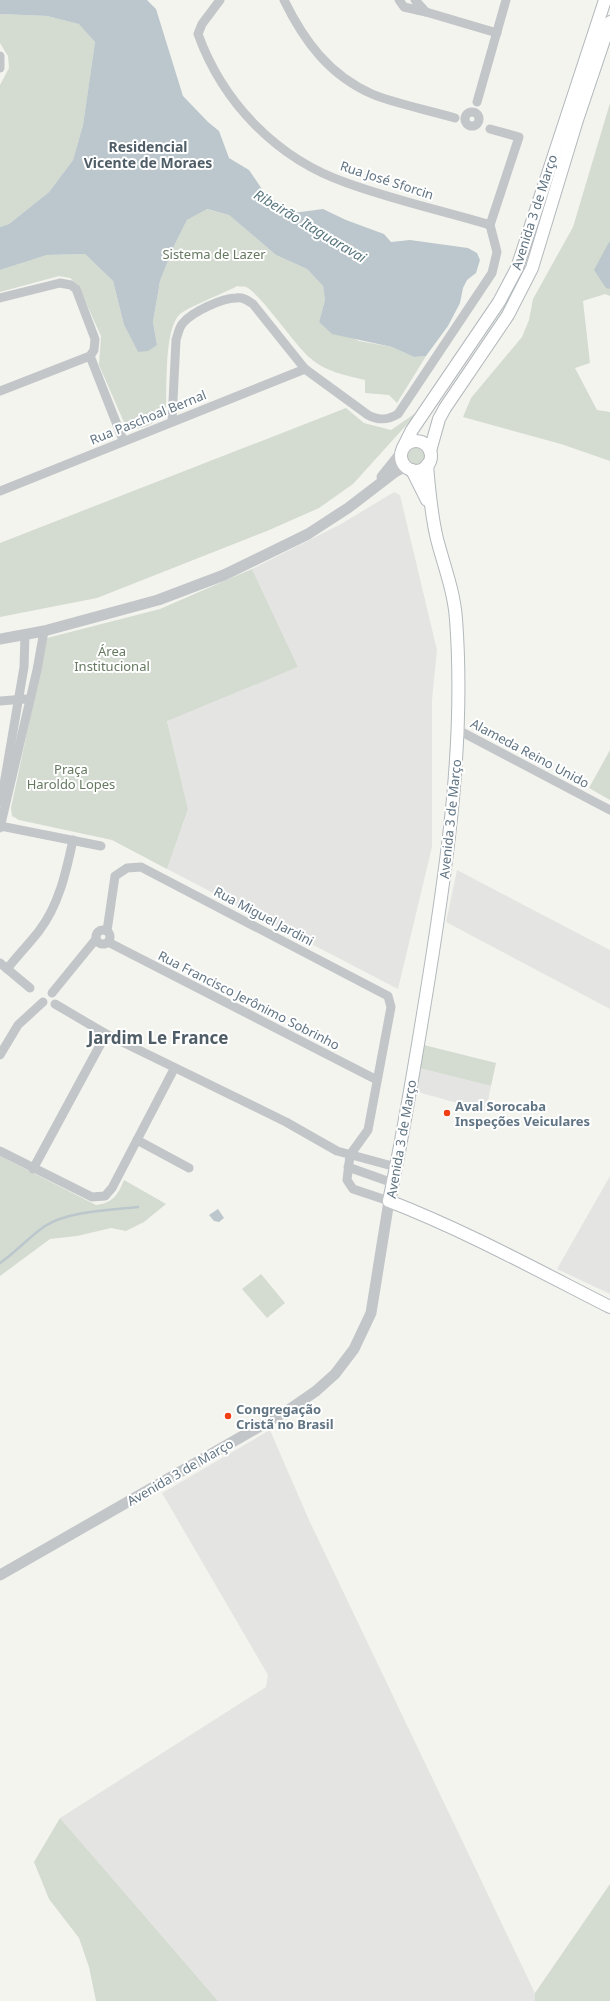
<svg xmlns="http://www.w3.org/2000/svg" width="610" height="2001" viewBox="0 0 610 2001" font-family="'Noto Sans',sans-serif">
<rect width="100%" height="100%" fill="#f4f4ef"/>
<g fill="#e4e5e3">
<polygon points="394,492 400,495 437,650 432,700 432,847 398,989 167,869 188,809 167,720 298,667 252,569 341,524"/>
<polygon points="457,870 610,950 610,1009 446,922"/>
<polygon points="419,1068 491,1086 486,1111 414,1091"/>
<polygon points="610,1176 610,1294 557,1269"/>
<polygon points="270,1430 309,1520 535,1993 535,2001 218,2001 60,1818 266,1687 268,1675 162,1493"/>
</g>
<g fill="#d4dbd0">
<polygon points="0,14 47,16 80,24 95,42 83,125 73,160 49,192 9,224 0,227 0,85 9,68 8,56 0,43"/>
<polygon points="610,103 610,296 605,294 583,301 590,363 575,368 597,410 610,412 610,461 561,444 463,417 471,398 522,337 529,320 533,299 573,227"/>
<path d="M206,209L229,215L276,255L307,269L323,286L325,300L319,322L359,341L392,347L414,357L426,356L397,403L389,395L365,393V380C345,375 326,372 310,358C296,346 258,291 246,287C244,286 240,287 237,286C225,293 187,307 179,315C164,331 167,389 166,411C160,420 141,433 129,427C127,426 124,422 123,420L99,365L101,336L78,285L70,278L59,276L0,292V270L47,255L85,254L113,281L124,325L138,352L157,345L153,322L160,281L174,246L187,220Z"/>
<polygon points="346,408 364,423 391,430 420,410 353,484 319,508 267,531 97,598 0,617 0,543"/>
<circle cx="416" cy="455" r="10"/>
<polygon points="252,569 298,667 167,721 188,809 167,869 112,840 19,820 12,816 11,808 47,638 160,609"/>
<polygon points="610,750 610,800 589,788"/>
<polygon points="424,1045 496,1063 491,1086 419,1068"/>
<path d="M0,1156L96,1205C113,1203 118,1195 124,1180L166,1204L144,1222L126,1231L111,1228L77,1236L50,1239L0,1276Z"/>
<polygon points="261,1274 285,1303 267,1318 242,1289"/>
<polygon points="60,1818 218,2001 96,2001 89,1967 79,1938 49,1899 34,1862"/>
<polygon points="610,1884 610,2001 535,2001 535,1993"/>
</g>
<g fill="#bbc7cc">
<polygon points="0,0 147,0 156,9 183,96 208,122 219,131 229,158 249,170 262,189 274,200 293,213 323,209 346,220 384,234 391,242 410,240 468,248 477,253 480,260 476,273 467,280 463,288 460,303 448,326 426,356 414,357 392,347 332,334 319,322 325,300 323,286 307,269 276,255 229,215 207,209 187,220 174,246 160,281 153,322 157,345 148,351 138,352 124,325 113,281 85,254 47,255 0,270 0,227 9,224 49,192 73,160 83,125 95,42 79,24 47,16 0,14"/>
<polygon points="609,242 610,243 610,289 606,288 594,270"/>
<polygon points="218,1209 224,1218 219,1222 214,1221 209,1215"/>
</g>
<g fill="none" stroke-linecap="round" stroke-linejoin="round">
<path stroke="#bbc7cc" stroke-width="2.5" d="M0,1263C16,1252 29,1237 45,1226C68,1211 111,1210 138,1207"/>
<g stroke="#b2b8bc" stroke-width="14">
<g id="secondary">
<circle cx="416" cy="456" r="15"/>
<polyline points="403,448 412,430 499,302 517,268 605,0"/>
<polyline points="430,451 439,419 445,408 508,315 532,268 577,120 610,22"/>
<path d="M427,465C429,490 431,514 437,539C444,566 454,591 456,619C465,739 448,858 429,977C417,1052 405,1127 389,1201C466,1231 537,1270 610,1307"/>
<polyline points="412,470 427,500"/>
</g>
</g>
<g stroke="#c2c6c9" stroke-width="9">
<path d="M220,0L202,24L198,34C223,103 277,159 347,183C394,200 443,211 490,225"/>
<path d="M284,0C304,41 329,75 372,94C396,104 429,110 455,118"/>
<polyline points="399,0 404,7 426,12 415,0"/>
<polyline points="426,12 497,33"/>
<polyline points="0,56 0,68"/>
<polyline points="477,102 506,0"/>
<circle cx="472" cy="119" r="7"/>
<polyline points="0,298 60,283 71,285 76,289 95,339 94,350 90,356"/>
<polyline points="90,356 123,440"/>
<polyline points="0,391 90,356"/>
<path d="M172,421L176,340C178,334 179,327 183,323C192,312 222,298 236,298C243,297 247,300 253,304L305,369L368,415C379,421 388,420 398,414L492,273L497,252L490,225L519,137L490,129"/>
<polyline points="0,491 305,369"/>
<polyline points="0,701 25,699"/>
<polyline points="458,730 610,810"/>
<polyline points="1,802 24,667 25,635"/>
<polyline points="0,826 101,846"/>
<polyline points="0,828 37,670 44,631"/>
<circle cx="103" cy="937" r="7"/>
<polyline points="107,931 115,876 127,868 141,867 388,996 391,1007 368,1130 350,1155 347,1180 353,1189 389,1201"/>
<polyline points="108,942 377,1080"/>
<polyline points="0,963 30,988"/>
<path d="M7,969C17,956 29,944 39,931C59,905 66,872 73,840"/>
<polyline points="52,993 96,939"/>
<polyline points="55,1004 106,1034 286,1122 337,1151 396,1167"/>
<polyline points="0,1055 18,1025 43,1002"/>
<polyline points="137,1140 189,1168"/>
<polyline points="0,1151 92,1197 105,1196 112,1188 174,1069"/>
<polyline points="348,1167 393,1183"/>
<polyline points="33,1169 106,1034"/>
</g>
<g stroke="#c2c6c9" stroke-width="11">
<polyline points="382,477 402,452"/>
<polyline points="0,639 44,631 158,600 224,575 308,534 348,508 395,472 406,466"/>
<polyline points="0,1575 290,1409 316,1391 335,1374 354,1349 371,1313 389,1201"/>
</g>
<use href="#secondary" stroke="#fff" stroke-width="12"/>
</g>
<g fill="#f03f13" stroke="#fff" stroke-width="1.5">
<circle cx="447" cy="1113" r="4"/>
<circle cx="228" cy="1416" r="4"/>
</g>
<g text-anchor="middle" stroke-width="4" stroke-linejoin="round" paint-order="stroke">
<g font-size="13" fill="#607483" stroke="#fff">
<text transform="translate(387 180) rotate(18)" y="5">Rua José Sforcin</text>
<text transform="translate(534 212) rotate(-72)" y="5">Avenida 3 de Março</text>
<text transform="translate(148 417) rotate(-22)" y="5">Rua Paschoal Bernal</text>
<text transform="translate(530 753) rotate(28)" y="5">Alameda Reino Unido</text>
<text transform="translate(450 819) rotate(-84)" y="5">Avenida 3 de Março</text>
<text transform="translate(264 916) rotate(28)" y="5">Rua Miguel Jardini</text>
<text transform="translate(249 1000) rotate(27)" y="5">Rua Francisco Jerônimo Sobrinho</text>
<text transform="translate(401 1139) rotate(-80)" y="5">Avenida 3 de Março</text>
<text transform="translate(180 1472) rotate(-30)" y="5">Avenida 3 de Março</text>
</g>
<g font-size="13" fill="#667960" stroke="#fff">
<text x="214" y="259">Sistema de Lazer</text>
<text x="112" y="656">Área<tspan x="112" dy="15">Institucional</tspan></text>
<text x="71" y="774">Praça<tspan x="71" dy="15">Haroldo Lopes</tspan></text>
</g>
<g font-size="13" font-weight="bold" fill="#607483" stroke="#fff" text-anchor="start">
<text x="455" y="1111">Aval Sorocaba<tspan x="455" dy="15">Inspeções Veiculares</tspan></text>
<text x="236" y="1414">Congregação<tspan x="236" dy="15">Cristã no Brasil</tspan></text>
</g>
<g font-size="14" font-weight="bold" fill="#4f5d67" stroke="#fff">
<text x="148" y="152">Residencial<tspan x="148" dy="16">Vicente de Moraes</tspan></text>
</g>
<g font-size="14" font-style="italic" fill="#5b7881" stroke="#fff">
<text transform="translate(310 226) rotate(31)" y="5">Ribeirão Itaguaravai</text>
</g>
<g font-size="17" font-weight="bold" fill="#4f5d67" stroke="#fff">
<text x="158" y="1044">Jardim Le France</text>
</g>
</g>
</svg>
